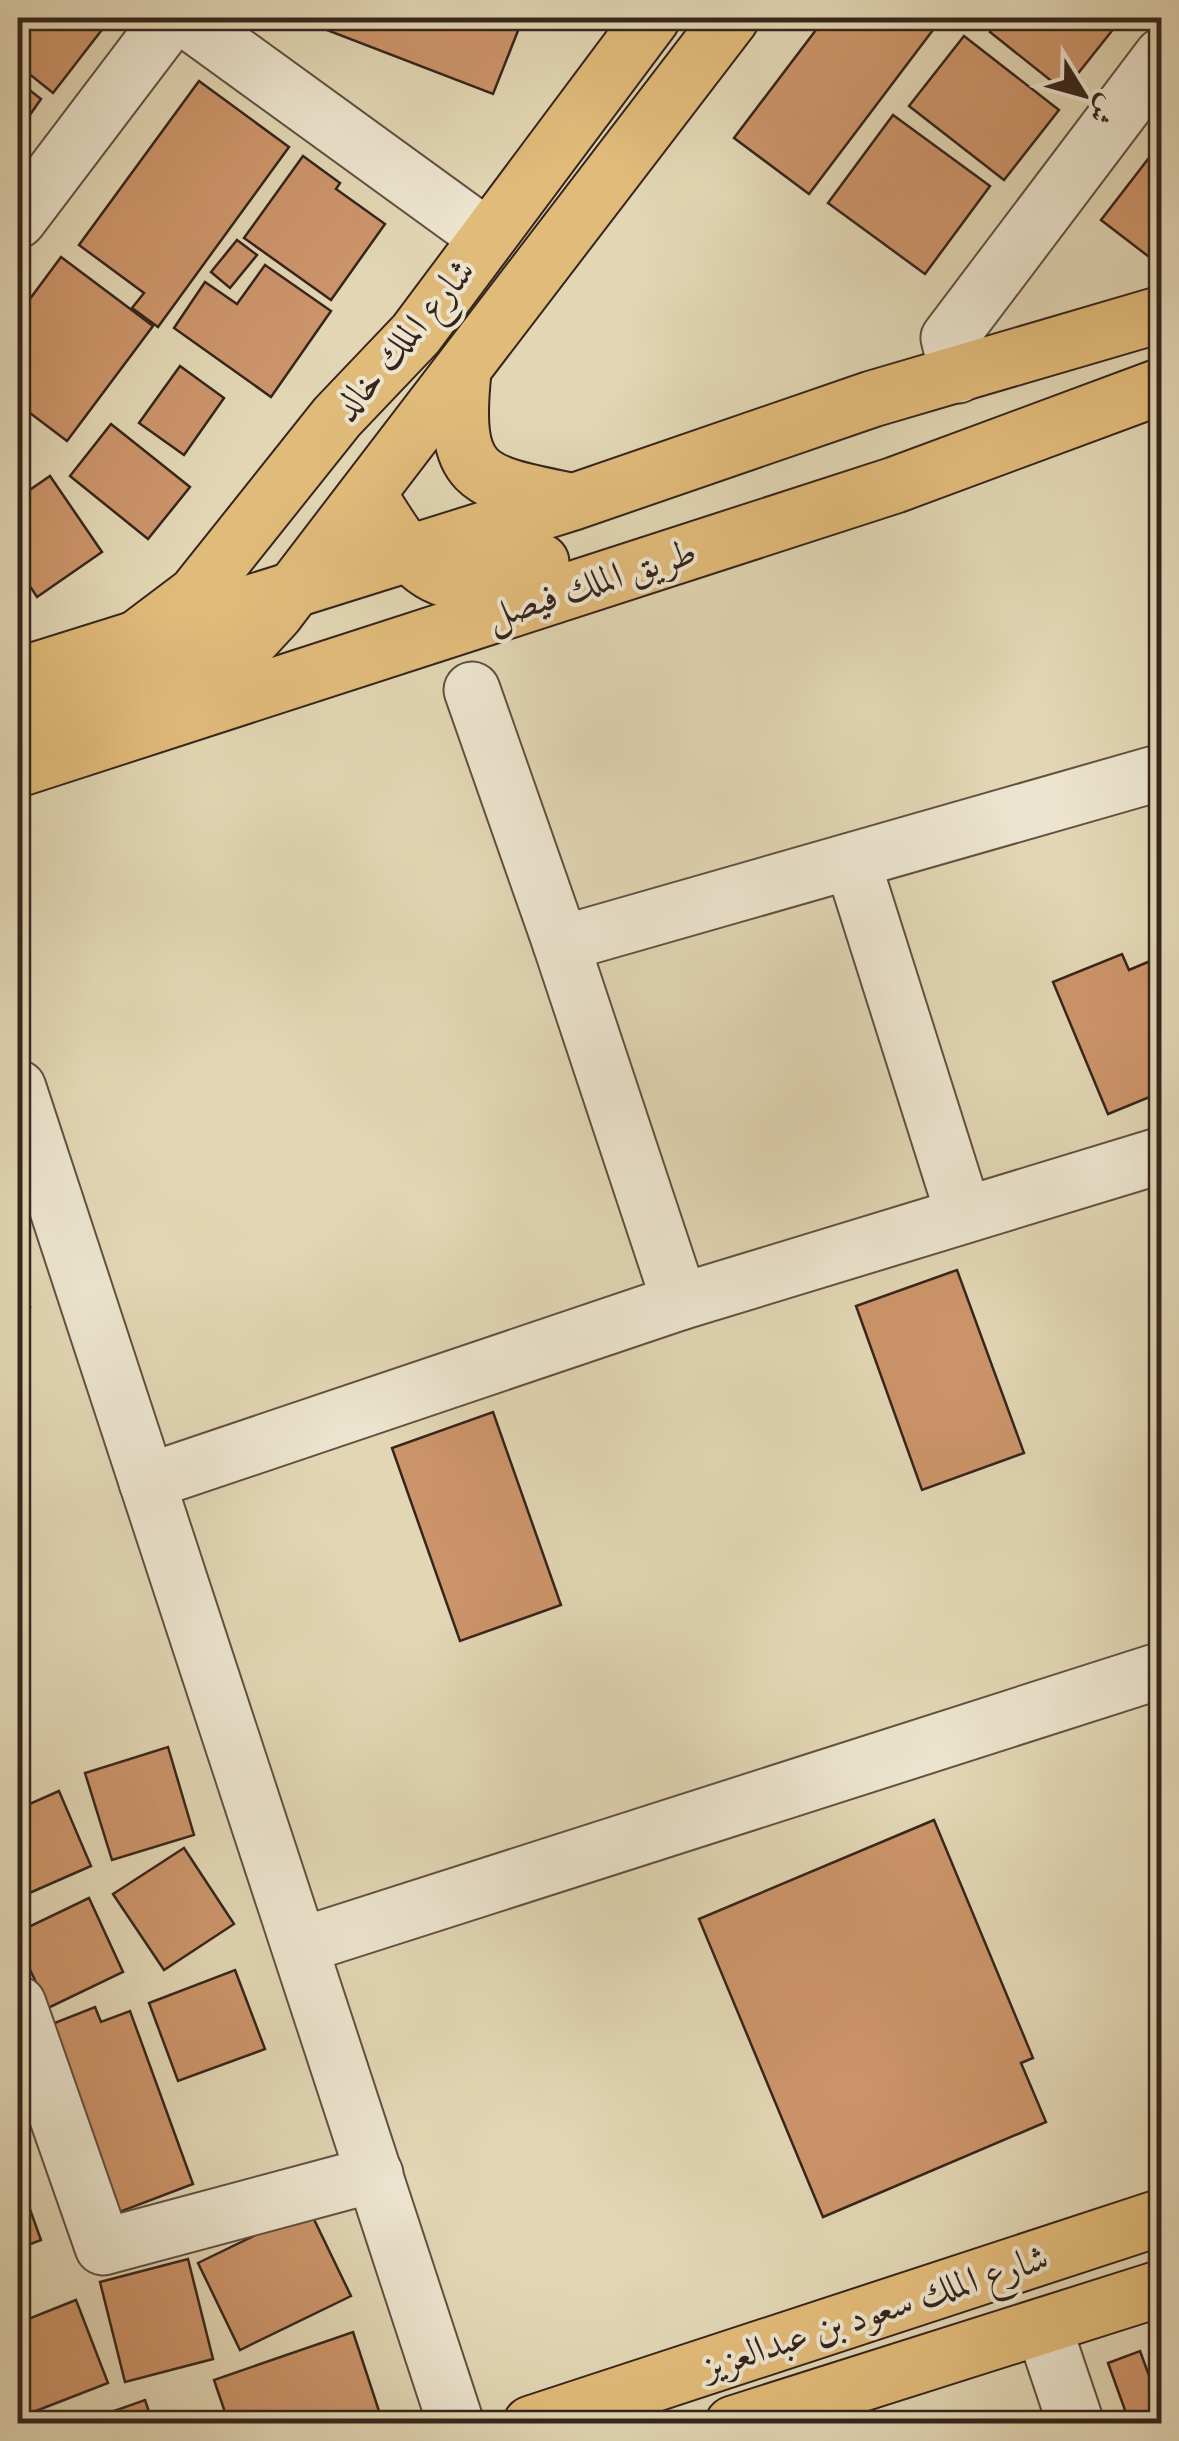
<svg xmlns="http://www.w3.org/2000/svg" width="1179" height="2441" viewBox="0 0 1179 2441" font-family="'Sorts Mill Goudy',Amiri,serif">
<rect width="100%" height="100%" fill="#e2d6b4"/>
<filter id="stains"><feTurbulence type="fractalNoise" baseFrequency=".002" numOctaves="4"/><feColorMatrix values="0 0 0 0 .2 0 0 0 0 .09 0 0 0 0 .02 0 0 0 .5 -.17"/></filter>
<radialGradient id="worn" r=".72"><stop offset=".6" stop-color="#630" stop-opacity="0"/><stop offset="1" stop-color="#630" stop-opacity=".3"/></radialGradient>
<g fill="#cc946a" stroke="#36251c" stroke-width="2.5">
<polygon points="18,18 111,18 53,93 18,65"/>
<polygon points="307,18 523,18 493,94 306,22"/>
<polygon points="825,18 942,18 809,194 734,138"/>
<polygon points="1001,18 1114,18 1119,22 1064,91 990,32"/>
<polygon points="964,36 1059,110 1004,180 909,106"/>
<polygon points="18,81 41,99 18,132"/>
<polygon points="199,81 289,147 158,327 132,308 144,293 79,245"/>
<polygon points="893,115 990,186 925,274 828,203"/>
<polygon points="1162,141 1162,257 1157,263 1101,220"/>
<polygon points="303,156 340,183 336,189 385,224 331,300 244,238"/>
<polygon points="237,240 257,255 230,288 211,272"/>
<polygon points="61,257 153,326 67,441 18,404 18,315"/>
<polygon points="265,265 331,311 271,397 174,328 205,282 237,304"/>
<polygon points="180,366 224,398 184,455 139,423"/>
<polygon points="111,424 190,487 148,539 70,476"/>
<polygon points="18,433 28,450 18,457"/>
<polygon points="50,476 102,552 37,597 18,568 18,551 21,548 18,543 18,498"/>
<polygon points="1122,954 1129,970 1162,956 1162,1092 1108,1114 1053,982"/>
<polygon points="18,1270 30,1307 18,1311"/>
<polygon points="957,1270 1024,1453 922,1490 856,1306"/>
<polygon points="493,1412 561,1605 460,1641 392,1448"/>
<polygon points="168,1747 194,1835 112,1860 85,1773"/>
<polygon points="59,1791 91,1866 18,1898 18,1809"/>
<polygon points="934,1820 1033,2058 1021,2063 1046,2122 823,2217 699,1919"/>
<polygon points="184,1848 234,1924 164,1970 113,1894"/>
<polygon points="89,1898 123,1972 48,2008 18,1944 18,1932"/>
<polygon points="235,1970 265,2049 178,2081 149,2003"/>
<polygon points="95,2007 101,2022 130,2011 193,2184 109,2216 37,2030"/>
<polygon points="18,2176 41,2240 18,2249"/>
<polygon points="309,2209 351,2296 240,2350 198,2263"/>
<polygon points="188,2259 213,2359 125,2382 100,2282"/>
<polygon points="76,2300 108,2383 28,2414 18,2385 18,2323"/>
<polygon points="353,2332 379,2411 341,2424 229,2424 214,2380"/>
<polygon points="1140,2351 1162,2411 1162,2424 1130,2424 1108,2363"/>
<polygon points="145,2400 153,2424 77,2424"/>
</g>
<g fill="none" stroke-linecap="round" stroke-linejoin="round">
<g stroke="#615142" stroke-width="59">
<g id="minor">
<polyline points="185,18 487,237"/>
<polyline points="18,220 171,18"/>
<polyline points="958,375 949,338 1162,56"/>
<polyline points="472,690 561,944"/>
<polyline points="1162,772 561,944 680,1302 1162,1155"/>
<polyline points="852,861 964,1215"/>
<polyline points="18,1088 456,2424"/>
<polyline points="147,1482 680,1302"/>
<polyline points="300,1946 1162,1670"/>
<polyline points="18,2004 103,2247 375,2174"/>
<polyline points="1043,2326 1076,2424"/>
</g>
</g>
<g stroke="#36251c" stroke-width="59">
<g id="major">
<polyline points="139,637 196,594 337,417 416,334 652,18"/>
<polyline points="18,728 201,668 251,640 275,614 731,18"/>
<polyline points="531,2424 1162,2217"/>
<polyline points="733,2424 1162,2288"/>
</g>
</g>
<g stroke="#36251c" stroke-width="59">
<g id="highway">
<path d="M463,372C452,478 475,482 570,501"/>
<path d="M368,494C395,535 421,591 480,581C500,578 521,569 541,562"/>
<polyline points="18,676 573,502 872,399 1162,314"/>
<polyline points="18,769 895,485 1162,386"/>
</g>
</g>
<use href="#minor" stroke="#ece4ce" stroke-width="55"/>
<use href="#major" stroke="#e1bb7a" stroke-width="55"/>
<use href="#highway" stroke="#e1bb7a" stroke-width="55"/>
</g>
<g text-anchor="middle" stroke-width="8" stroke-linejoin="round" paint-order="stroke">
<g font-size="38" fill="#36251c" stroke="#ece4ce">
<text transform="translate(403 339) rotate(-50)" y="13">شارع الملك خالد</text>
<text transform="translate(591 583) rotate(-18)" y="13">طريق الملك فيصل</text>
<text transform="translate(875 2311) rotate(-18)" y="13">شارع الملك سعود بن عبدالعزيز</text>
</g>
</g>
<rect width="1179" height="2441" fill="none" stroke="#e2d6b4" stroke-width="60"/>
<rect x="20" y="20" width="1139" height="2401" fill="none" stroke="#36251c" stroke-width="5"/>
<rect x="30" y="30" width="1119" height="2381" fill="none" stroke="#36251c" stroke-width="2.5"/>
<g transform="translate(1084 95) rotate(127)" stroke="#ece4ce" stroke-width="8" paint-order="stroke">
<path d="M0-8L18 38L0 25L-18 38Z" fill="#36251c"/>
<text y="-15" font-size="28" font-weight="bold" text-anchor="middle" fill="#36251c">ش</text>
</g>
<rect width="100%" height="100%" filter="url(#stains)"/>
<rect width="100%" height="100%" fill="url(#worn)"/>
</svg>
